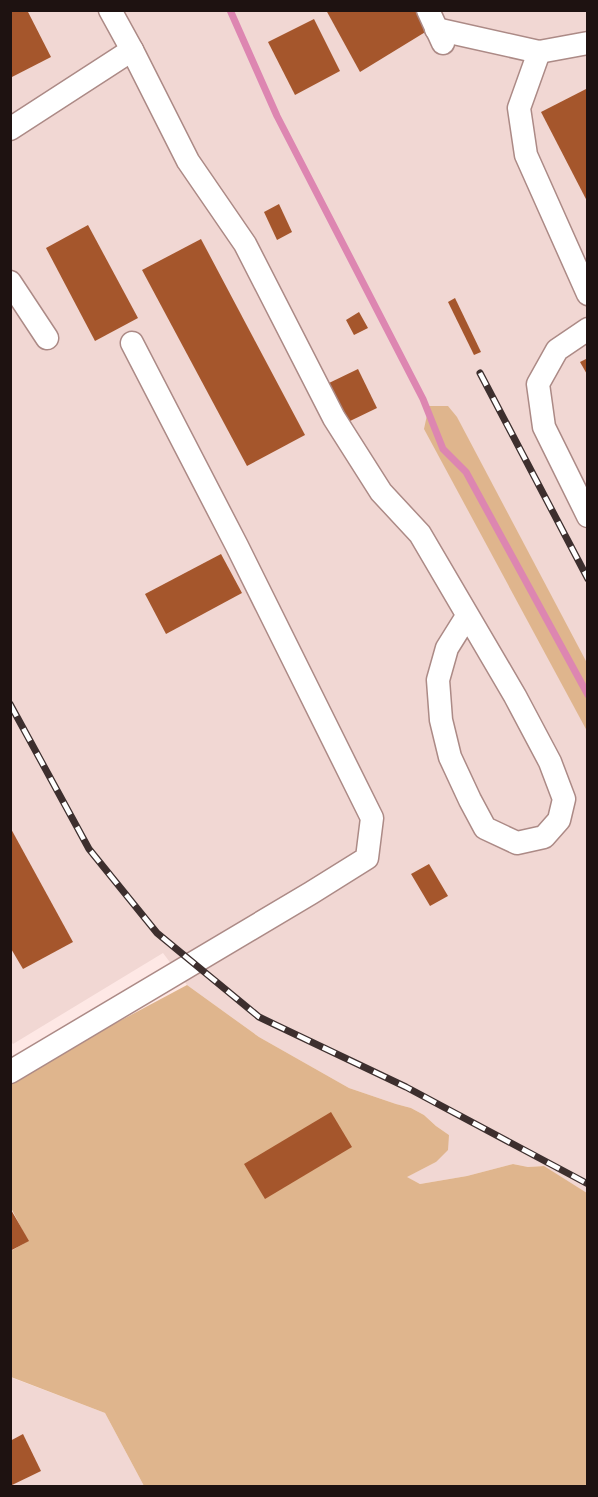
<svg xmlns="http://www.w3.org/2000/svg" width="598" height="1497" viewBox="0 0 598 1497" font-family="Raleway,sans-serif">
<rect width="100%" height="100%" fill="#fee8e5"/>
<g fill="#f1d7d3">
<polygon points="11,11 587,11 587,1193 543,1166 528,1167 513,1164 467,1176 420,1184 406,1177 436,1162 449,1135 436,1126 424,1115 411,1108 396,1104 349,1088 259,1037 187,985 163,953 13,1044 11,1042"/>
<polygon points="10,1377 105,1413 144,1486 11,1486"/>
</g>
<g fill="#dfb58d">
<polygon points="429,406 448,406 457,417 587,663 587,731 424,429"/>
<polygon points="187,985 259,1037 349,1088 396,1104 411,1108 424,1115 436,1126 449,1135 448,1150 436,1162 407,1177 420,1184 467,1176 513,1164 528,1167 544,1166 587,1193 587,1486 144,1486 105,1413 11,1377 11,1251 28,1241 11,1208 10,1082 28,1070"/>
</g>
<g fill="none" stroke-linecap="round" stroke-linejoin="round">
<polyline stroke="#dd86b1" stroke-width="7" points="230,10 277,116 423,399 443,449 466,472 588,695"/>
</g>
<g fill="#a5562c">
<polygon points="10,10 27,10 51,57 10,78"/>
<polygon points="326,10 417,10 427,31 360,72"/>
<polygon points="314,19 340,71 295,95 268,42"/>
<polygon points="588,88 588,203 541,112"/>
<polygon points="279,204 292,232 277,240 264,212"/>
<polygon points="88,225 138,318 95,341 46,248"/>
<polygon points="201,239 305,435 247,466 142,270"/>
<polygon points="455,298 481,352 474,355 448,302"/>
<polygon points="359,312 368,328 354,335 346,320"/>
<polygon points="588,358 588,376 580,362"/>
<polygon points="358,369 377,408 348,422 329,383"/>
<polygon points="221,554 242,593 166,634 145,594"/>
<polygon points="10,827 73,942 23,969 10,947"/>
<polygon points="429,864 448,896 430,906 411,874"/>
<polygon points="331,1112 352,1147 265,1199 244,1164"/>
<polygon points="10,1208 29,1241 10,1251"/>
<polygon points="23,1434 41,1471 10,1486 10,1441"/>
</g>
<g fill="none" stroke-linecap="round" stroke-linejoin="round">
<g stroke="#ac8a86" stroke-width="25">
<g id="minor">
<polyline points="110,10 132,50 188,161 245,244 334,418 381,492 420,534 515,696 550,762 564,799 559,820 544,837 517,843 485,828 470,800 450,757 441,720 438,680 447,648 467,616"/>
<polyline points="428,10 443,43"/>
<polyline points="436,29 539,52 588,43"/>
<polyline points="539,52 519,108 526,155 588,294"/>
<polyline points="10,129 132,50"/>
<polyline points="10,282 47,338"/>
<polyline points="588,329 557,350 538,384 544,427 588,516"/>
<polyline points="10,1072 311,893 367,858 372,818 237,546 132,343"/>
</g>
</g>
<use href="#minor" stroke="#fff" stroke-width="22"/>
<g stroke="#3d2f2e" stroke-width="7">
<g id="rail">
<polyline points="480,373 588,579"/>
<polyline points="10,704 89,849 157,933 259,1017 406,1087 588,1184"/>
</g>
</g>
<use href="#rail" stroke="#fff" stroke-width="4.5" stroke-dasharray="14" stroke-linecap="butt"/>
</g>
<rect width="598" height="1497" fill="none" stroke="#1e1211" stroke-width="24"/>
</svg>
